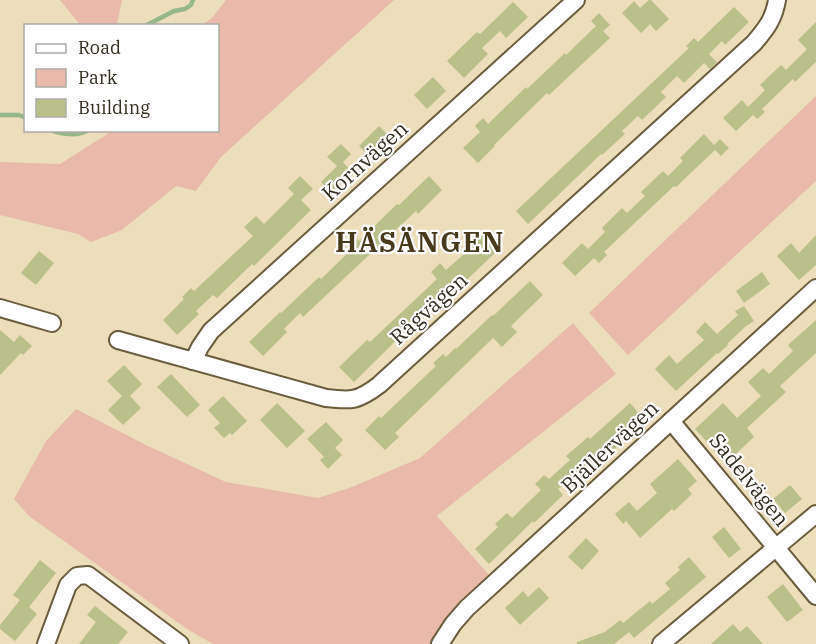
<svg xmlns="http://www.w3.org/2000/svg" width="816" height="644" viewBox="0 0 816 644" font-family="'IBM Plex Serif',serif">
<rect width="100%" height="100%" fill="#ecdebb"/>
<g fill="#e9baa9">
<polygon points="60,0 122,0 117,25 80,25"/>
<polygon points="226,0 394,0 221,157 196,191 176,186 122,230 91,242 78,234 0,215 0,162 60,164 109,133 111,131 218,130 218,26 202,25 212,18"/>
<polygon points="816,96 816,181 628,355 589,313"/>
<polygon points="573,323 616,374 437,516 491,577 436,635 434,644 213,644 187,629 29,516 14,499 46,441 76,409 146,445 226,482 318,498 352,487 420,458"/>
</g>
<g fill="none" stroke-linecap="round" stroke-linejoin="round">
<g stroke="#95b78a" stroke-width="4.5">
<polyline points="145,26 174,11 185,9 191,5 193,0"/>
<polyline points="0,115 19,115 26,118"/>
<path d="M50,130C63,134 76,137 89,130"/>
</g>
</g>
<g fill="#b9c089">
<polygon points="649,0 651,0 669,19 656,31 650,24 641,33 622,13 634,1 640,8"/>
<polygon points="513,2 528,17 506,38 500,31 482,48 488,54 464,78 447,61 477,32 480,34"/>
<polygon points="734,7 749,22 725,45 722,41 709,54 717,62 710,69 704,63 684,83 677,76 661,92 666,97 642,120 638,116 622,131 625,134 602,155 601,154 528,224 516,211 689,48 686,46 694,38 698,42"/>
<polygon points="599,13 610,25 603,31 610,38 549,95 547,93 494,145 495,146 478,163 463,148 480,132 475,126 483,118 488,124 526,87 527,89 565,53 566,55 596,26 591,21"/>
<polygon points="816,22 816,62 795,82 793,79 762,109 765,112 757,119 753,115 736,131 723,118 742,100 748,107 765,90 760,85 781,65 786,70 807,49 798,40"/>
<polygon points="433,77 446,91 427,109 414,95"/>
<polygon points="379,126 391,138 371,158 359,146"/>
<polygon points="704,134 714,145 720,139 729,148 721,156 715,150 676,187 674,186 604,252 607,255 599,263 594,258 575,276 562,263 582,243 588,249 605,232 602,228 622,208 627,213 645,196 641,192 663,171 668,176 683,161 680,158"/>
<polygon points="341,144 351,154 343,162 352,172 331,193 321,182 337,166 327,157"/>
<polygon points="300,176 313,189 301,200 311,210 254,266 252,264 217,298 213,295 196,311 199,314 177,335 163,320 184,299 182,297 191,288 194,291 253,236 244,227 256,216 264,224 294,194 288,188"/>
<polygon points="429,176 442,190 418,214 416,211 303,317 300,313 284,329 287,332 263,356 249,342 280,312 281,313 319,277 321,279 352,249 345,243 353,235 359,241 397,204 399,205"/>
<polygon points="478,231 496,252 431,314 427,310 354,382 339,367 367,340 370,342 437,279 431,272 440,263 446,270 470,249 465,244"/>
<polygon points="816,235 816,265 799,280 777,256 791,243 799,253"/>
<polygon points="39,251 54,263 36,285 21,273"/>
<polygon points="762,272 770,284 744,303 736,291"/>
<polygon points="530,281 543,295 511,326 517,332 502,347 493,338 395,433 399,437 385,450 365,430 379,416 381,418 436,366 433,363 443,354 446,357 455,348 456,349 492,315 493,316"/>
<polygon points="744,306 754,321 746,326 727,344 728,345 718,354 717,353 676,391 655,369 669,355 677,364 704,340 696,332 705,322 717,334 738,315 735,311"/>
<polygon points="816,320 816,353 780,386 786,392 747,428 754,437 726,463 695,429 723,403 737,418 761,396 748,382 763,368 769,374 793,351 788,345"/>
<polygon points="0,330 14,342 20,335 32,346 23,355 21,353 0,375"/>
<polygon points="124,365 142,384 130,396 141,408 123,425 108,410 122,396 107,381"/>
<polygon points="171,374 200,405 187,417 157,387"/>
<polygon points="223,396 247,421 232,435 230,433 224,438 214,428 220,423 208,410"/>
<polygon points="277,403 305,431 287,448 260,420"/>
<polygon points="630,403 646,421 584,476 579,471 558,489 563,495 534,523 533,521 489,564 475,549 498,527 495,524 507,513 512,518 541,490 535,484 544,475 549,479 570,460 566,456 588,437 590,439"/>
<polygon points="326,422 343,440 335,448 342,455 328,469 320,460 324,457 307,439"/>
<polygon points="678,459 697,481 688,489 692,494 674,511 672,509 640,538 626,521 623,524 615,514 629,502 637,511 657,493 650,484"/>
<polygon points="790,485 802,499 785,513 773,499"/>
<polygon points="724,527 741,549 729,558 712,537"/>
<polygon points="586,538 599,551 582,570 568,557"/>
<polygon points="689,557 706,577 634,638 629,632 614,644 577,644 577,642 605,632 620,620 623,623 650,601 652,604 670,589 665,583 680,570 678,567"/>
<polygon points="40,560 56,573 29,607 37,614 15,641 0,629 0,625 20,600 13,595"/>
<polygon points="783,584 803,610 787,622 767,597"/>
<polygon points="539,587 549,598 520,625 505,608 523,591 528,597"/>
<polygon points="95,606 128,632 118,644 79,644 96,622 87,615"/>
<polygon points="733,624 740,632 747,626 763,644 711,644"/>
</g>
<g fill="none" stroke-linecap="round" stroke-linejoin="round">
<g stroke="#695d3d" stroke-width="20">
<g id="minor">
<polyline points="0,308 52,323"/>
<path d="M118,340L326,398C352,401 358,401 379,385L754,43C766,29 774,19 777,0"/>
<polyline points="193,361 200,347 211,331 576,0"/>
<polyline points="671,421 816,596"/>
<polyline points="46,644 68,585 77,576 88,575 180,644"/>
<polyline points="440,644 453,624 467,608 816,288"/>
<polyline points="661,644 816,514"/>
</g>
</g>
<use href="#minor" stroke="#fff" stroke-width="16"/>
</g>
<g text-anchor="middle" stroke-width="4.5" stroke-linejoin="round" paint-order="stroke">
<g font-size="21" fill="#322c1e" stroke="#fff">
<text transform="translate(365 161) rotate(-42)" y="7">Kornvägen</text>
<text transform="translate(429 309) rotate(-42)" y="7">Rågvägen</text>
<text transform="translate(610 447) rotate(-43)" y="7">Bjällervägen</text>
<text transform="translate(749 480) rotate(51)" y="7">Sadelvägen</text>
</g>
<g font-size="27" font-weight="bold" letter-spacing="1.5" fill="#463a1b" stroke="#fff">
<text x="420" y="252">HÄSÄNGEN</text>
</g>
</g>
<rect x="24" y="24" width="195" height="108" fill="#ffffff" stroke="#adaba5" stroke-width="1.5"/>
<rect x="36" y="44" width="30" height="9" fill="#ffffff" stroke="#adaba5" stroke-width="1.5"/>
<text x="78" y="54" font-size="18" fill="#322c1e">Road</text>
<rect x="36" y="69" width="30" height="18" fill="#e9baa9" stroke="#adaba5" stroke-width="1.5"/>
<text x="78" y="84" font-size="18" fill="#322c1e">Park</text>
<rect x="36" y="99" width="30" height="18" fill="#b9c089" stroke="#adaba5" stroke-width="1.5"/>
<text x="78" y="114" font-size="18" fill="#322c1e">Building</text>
</svg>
